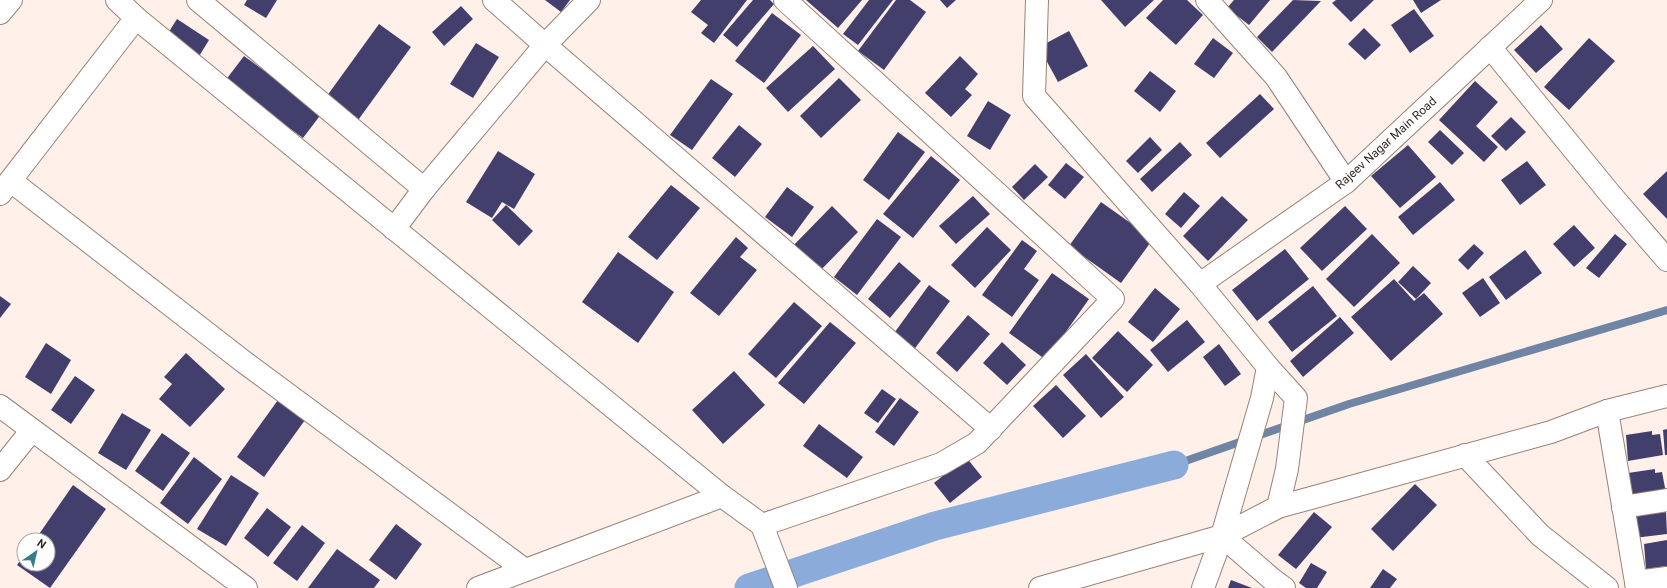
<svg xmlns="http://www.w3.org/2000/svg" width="1667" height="588" viewBox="0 0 1667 588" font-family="Roboto,sans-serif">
<rect width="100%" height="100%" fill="#fff1ea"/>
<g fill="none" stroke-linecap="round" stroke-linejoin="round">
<polyline stroke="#7085a4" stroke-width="8" points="1174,465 1349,404 1667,310"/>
<polyline stroke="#8bacdb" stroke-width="29" points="749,588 935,526 1174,465"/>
</g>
<g fill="#423f6d">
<polygon points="247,0 277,0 266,18 244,5"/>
<polygon points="545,0 570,0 561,12"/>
<polygon points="701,0 747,0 714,43 701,33 708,25 691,12"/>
<polygon points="753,0 770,0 774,4 737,47 723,35"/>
<polygon points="806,0 862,0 838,28"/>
<polygon points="869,0 893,0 858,45 843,34"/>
<polygon points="896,0 910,0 926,12 884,70 858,51"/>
<polygon points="940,0 956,0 947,8"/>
<polygon points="1101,0 1154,0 1125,27"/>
<polygon points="1163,0 1187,0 1203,15 1176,45 1146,18"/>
<polygon points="1234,0 1270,0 1249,25 1227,8"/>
<polygon points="1293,0 1321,1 1272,52 1257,37"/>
<polygon points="1336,0 1374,0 1351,22 1332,3"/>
<polygon points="1413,0 1441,0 1421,13"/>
<polygon points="461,6 473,19 444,46 432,32"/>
<polygon points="1414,9 1434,36 1410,53 1391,25"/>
<polygon points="772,13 801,35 764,83 735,61"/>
<polygon points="177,19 209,40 198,58 165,38"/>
<polygon points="379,24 411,47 356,123 324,100"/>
<polygon points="1541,25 1563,49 1536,73 1514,50"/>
<polygon points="1364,28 1381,45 1365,60 1348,44"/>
<polygon points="1069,31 1088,66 1058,82 1039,47"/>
<polygon points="1213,38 1233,53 1214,78 1194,64"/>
<polygon points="1589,38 1615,61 1569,110 1544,87"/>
<polygon points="476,43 499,57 473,98 450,84"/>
<polygon points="813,46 835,69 788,112 766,88"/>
<polygon points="244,56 322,113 303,138 225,81"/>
<polygon points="960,56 978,74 965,89 972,95 951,117 925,93"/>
<polygon points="1150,71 1176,91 1160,112 1134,91"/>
<polygon points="839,78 861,100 821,138 800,116"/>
<polygon points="711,79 733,94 692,150 670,135"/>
<polygon points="1475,81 1498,102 1476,126 1498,147 1484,162 1439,120"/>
<polygon points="1260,94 1274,109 1220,158 1206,143"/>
<polygon points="988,101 1011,115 990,150 967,136"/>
<polygon points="1511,117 1526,132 1506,151 1491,136"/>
<polygon points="739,125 762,144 735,177 712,158"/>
<polygon points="1440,130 1464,153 1452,165 1428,142"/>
<polygon points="898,132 925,152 889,200 863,180"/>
<polygon points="1150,137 1162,150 1138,173 1126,161"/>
<polygon points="1180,142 1192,155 1152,192 1140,179"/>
<polygon points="1408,145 1436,177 1400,208 1371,176"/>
<polygon points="498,151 535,174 514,209 502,202 492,218 466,202"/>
<polygon points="931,156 960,180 913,238 883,214"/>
<polygon points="1527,161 1546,185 1520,205 1501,180"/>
<polygon points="1066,163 1084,177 1065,199 1048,185"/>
<polygon points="1035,164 1048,177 1024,200 1012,187"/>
<polygon points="1667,171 1667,219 1643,194"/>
<polygon points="1440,182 1455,200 1413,235 1398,217"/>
<polygon points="671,185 700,208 657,260 628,237"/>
<polygon points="787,187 814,207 792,237 765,217"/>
<polygon points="1184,192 1200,206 1181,228 1165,214"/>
<polygon points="973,196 990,214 956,244 939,226"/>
<polygon points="1222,196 1248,220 1208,261 1183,236"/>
<polygon points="1101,202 1153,239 1121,283 1069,246"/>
<polygon points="506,205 533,231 519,246 492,220"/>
<polygon points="832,206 858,232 814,277 788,251"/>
<polygon points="1345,206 1367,229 1322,271 1300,248"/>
<polygon points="877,219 901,237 857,295 834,277"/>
<polygon points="1574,225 1595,248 1574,267 1553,244"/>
<polygon points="987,227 1011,250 975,288 951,265"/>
<polygon points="1372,234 1400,263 1354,307 1326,279"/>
<polygon points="1615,234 1627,244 1599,278 1586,268"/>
<polygon points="736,237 748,248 740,257 757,270 719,316 690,293"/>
<polygon points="1022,240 1037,251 1024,269 1039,280 1012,317 982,295"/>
<polygon points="1474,244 1484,253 1468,270 1458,260"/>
<polygon points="1285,249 1309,279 1257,321 1232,290"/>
<polygon points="1525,250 1542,273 1506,300 1489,277"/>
<polygon points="618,252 674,292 638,343 582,302"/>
<polygon points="899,262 921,281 890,318 868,299"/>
<polygon points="1413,266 1431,283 1416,299 1398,282"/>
<polygon points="1052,273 1089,299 1046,360 1009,333"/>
<polygon points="1483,278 1500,303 1480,317 1462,293"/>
<polygon points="1394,279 1414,301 1424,293 1443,314 1391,361 1351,317"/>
<polygon points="929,285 950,301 913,351 892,336"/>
<polygon points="1313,286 1337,316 1292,352 1268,322"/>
<polygon points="1155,288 1180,309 1153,342 1128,322"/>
<polygon points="0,296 11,304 0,318"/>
<polygon points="794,302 822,326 776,378 748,354"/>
<polygon points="968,315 990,334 957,372 936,353"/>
<polygon points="1340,317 1354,333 1303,377 1290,361"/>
<polygon points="1187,320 1205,342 1168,372 1150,350"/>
<polygon points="830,322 856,343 804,404 778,383"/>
<polygon points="1118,331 1153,365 1127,392 1092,358"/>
<polygon points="1002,342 1026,365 1007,385 983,363"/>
<polygon points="46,343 71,360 51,394 25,377"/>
<polygon points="1219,344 1241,374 1225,386 1203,357"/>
<polygon points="186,353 225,389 190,427 159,399 172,384 164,377"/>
<polygon points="1086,354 1124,397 1101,418 1063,375"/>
<polygon points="734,371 765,405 723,444 692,410"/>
<polygon points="75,376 95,390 71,424 51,410"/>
<polygon points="1056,385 1086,416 1063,438 1033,406"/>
<polygon points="882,389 896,399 878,423 864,413"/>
<polygon points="900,398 919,412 894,446 875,432"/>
<polygon points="278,400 305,420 264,477 237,457"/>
<polygon points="122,413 151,430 126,470 98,453"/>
<polygon points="819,424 863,457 847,478 803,446"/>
<polygon points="1667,429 1667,455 1665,455 1663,430"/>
<polygon points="1652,431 1652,435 1660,434 1663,455 1628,461 1626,435"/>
<polygon points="162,433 190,453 163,491 135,471"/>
<polygon points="194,457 222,479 188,524 160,503"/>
<polygon points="966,457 982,477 950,503 934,483"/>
<polygon points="1655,469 1655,473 1662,472 1666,493 1631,499 1628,473"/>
<polygon points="231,475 259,493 226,546 197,529"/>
<polygon points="1415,484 1437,505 1393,551 1371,529"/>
<polygon points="73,485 106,509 50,588 17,565 24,555 24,564 48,564 48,540 35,540"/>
<polygon points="267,508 291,527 268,557 244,538"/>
<polygon points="1658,509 1658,513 1666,512 1667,534 1634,538 1632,513"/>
<polygon points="1314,512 1332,527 1296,569 1278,555"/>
<polygon points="396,524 422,544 396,580 369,560"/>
<polygon points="302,525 325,543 297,581 273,563"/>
<polygon points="1667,540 1667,566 1646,569 1644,544"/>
<polygon points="337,549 380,580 374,588 308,588"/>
<polygon points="1311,563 1327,572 1317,588 1306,588 1299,583"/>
<polygon points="1383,569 1397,579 1390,588 1370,588"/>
<polygon points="1231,580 1252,588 1228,588"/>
</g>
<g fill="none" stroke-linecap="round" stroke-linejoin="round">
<g stroke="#978278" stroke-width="24">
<g id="minor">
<polyline points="117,0 136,18 722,496"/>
<polyline points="198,0 424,189 545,45 494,0"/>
<polyline points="589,0 545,45 991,429"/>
<polyline points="785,0 1113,299 977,443 941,464 762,525 786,588"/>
<polyline points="1037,0 1034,96 1200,284 1268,367 1262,398 1222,536 1203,588"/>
<polyline points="1207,0 1276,77 1346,182"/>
<polyline points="0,13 11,0"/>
<polyline points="1490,47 1611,195 1667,260"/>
<polyline points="11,181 244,362 525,570"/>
<polyline points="0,194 136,18"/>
<polyline points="394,229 424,189"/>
<polyline points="1200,284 1346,182 1541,0"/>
<polyline points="1268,367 1296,398 1287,469 1278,507"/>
<polyline points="0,406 246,588"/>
<polyline points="1607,411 1637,588"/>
<polyline points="1465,455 1540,535 1607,588"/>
<polyline points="0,470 32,430"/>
<polyline points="1623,507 1667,500"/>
<polyline points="1222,536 1273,580 1284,588"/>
<polyline points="1636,582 1667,578"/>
<polyline points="478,588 722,496 762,525"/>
<polyline points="1040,588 1222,536 1278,507 1551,432 1607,411 1667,396"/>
</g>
</g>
<use href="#minor" stroke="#fff" stroke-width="22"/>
</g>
<g text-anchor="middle" stroke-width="4" stroke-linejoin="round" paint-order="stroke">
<g font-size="12" fill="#312924" stroke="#fff">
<text transform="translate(1386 143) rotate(-42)" y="4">Rajeev Nagar Main Road</text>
</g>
</g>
<g transform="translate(36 552) rotate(34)"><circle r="19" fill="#ffffff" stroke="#ada9a7"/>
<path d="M0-3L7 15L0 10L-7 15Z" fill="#367d88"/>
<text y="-6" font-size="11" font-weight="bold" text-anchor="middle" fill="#312924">N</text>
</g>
</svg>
